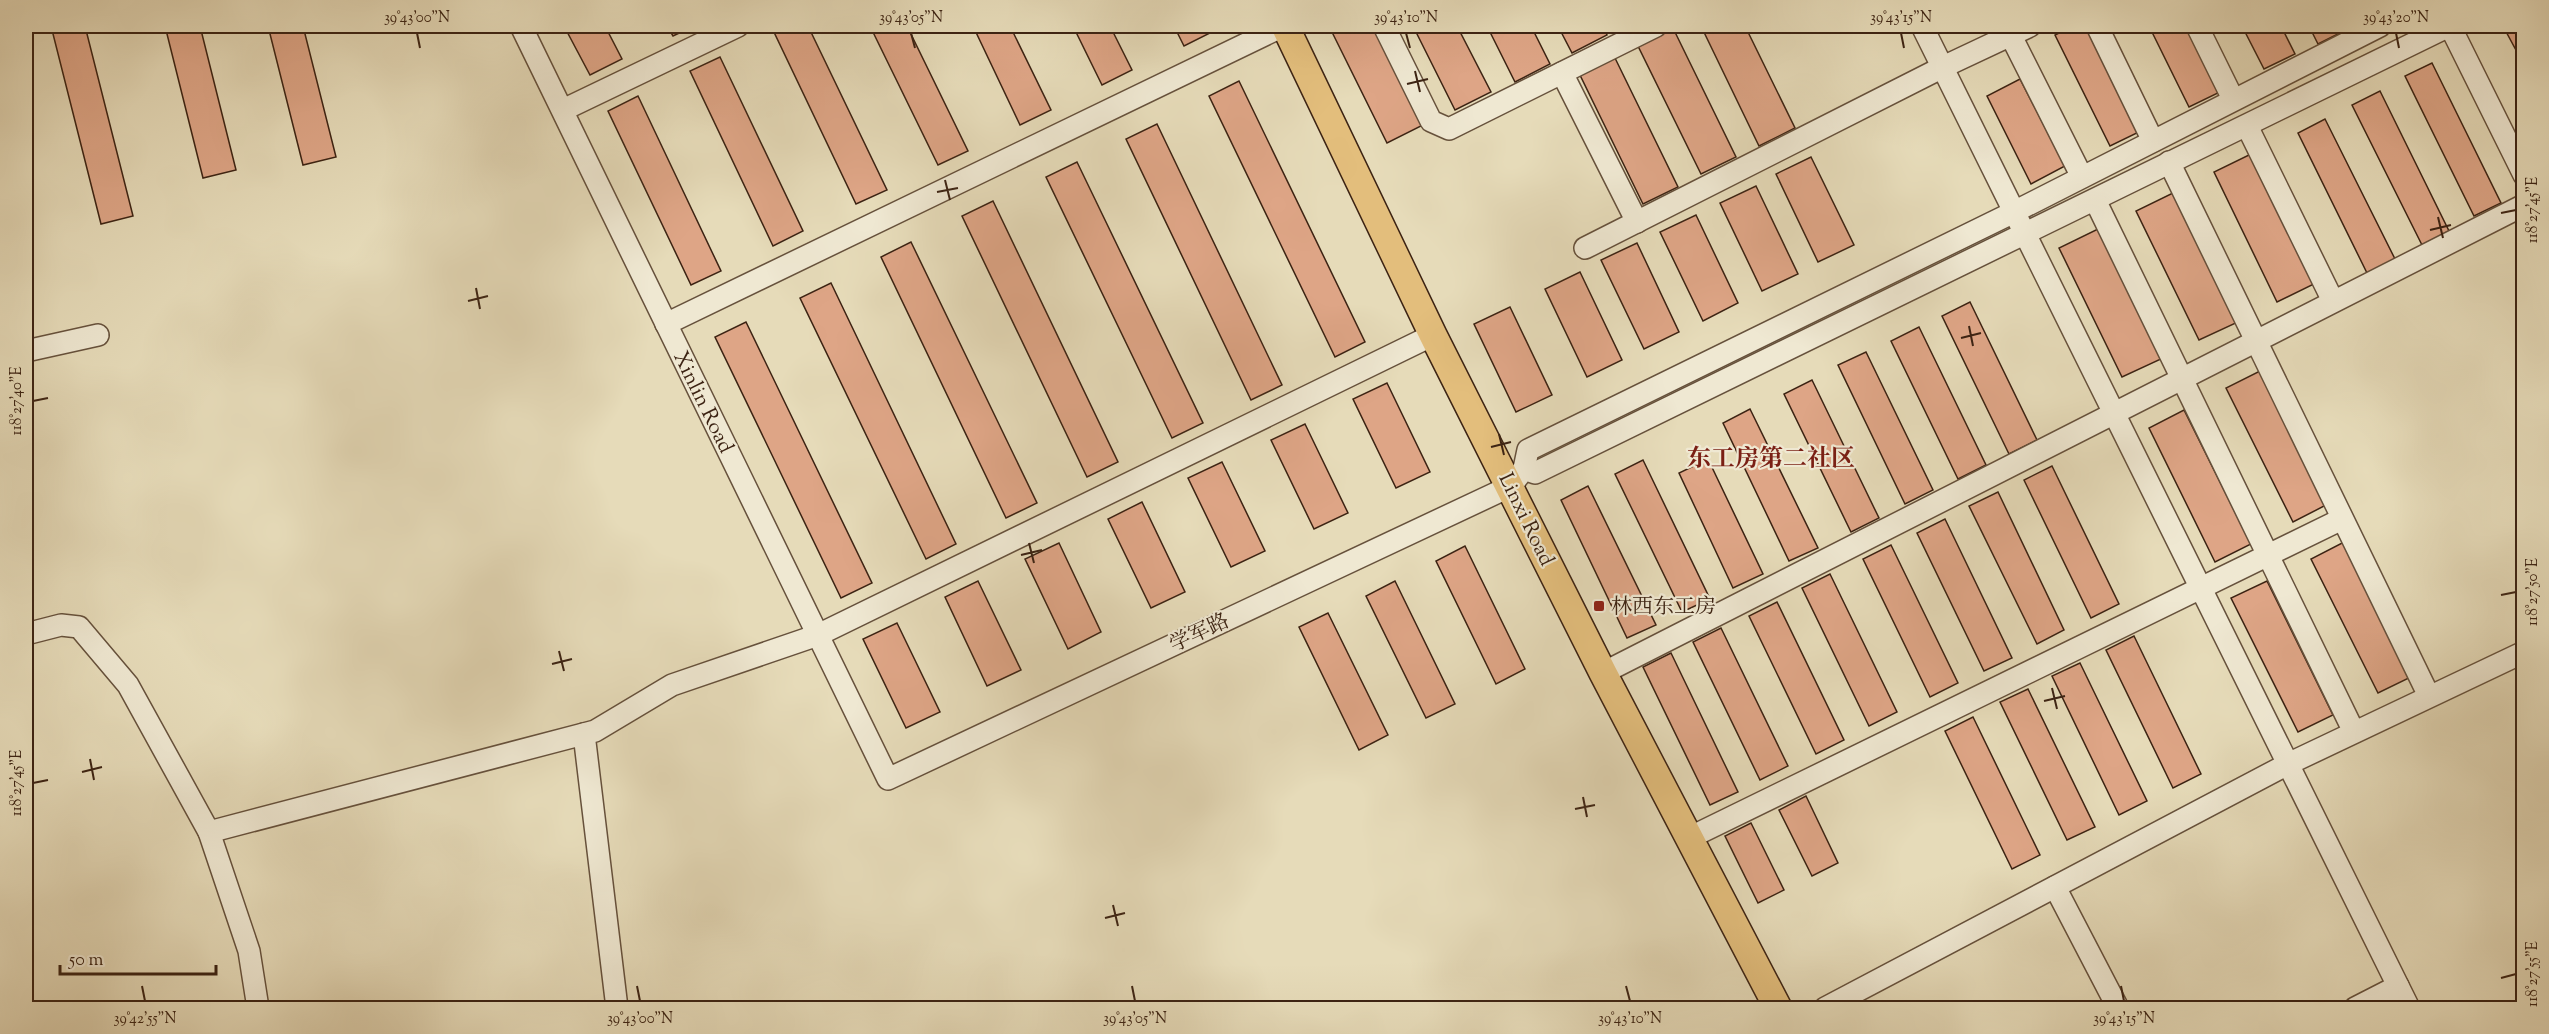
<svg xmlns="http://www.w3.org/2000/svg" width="2549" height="1034" viewBox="0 0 2549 1034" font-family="'Sorts Mill Goudy','Noto Serif SC',serif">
<rect width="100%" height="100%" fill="#e6dbb9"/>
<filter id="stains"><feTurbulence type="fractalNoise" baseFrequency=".00333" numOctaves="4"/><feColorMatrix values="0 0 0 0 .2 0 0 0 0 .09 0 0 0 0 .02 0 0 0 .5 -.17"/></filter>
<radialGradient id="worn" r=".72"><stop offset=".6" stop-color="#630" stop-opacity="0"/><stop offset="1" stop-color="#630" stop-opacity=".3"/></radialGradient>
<g fill="#dea586" stroke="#3c2313" stroke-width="1.5">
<polygon points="51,26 85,26 133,216 101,224"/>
<polygon points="165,26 200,26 236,170 203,178"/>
<polygon points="268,26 303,26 336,157 303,165"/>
<polygon points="564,26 605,26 622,59 590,75"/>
<polygon points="667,26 694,26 673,36"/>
<polygon points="782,26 808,26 887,190 856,204 773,30"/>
<polygon points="870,26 907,26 968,151 938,165"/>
<polygon points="973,26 1010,26 1051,110 1020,125"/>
<polygon points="1073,26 1110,26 1132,70 1102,85"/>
<polygon points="1174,26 1211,26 1214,31 1184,46"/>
<polygon points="1329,26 1373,26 1423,125 1387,143"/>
<polygon points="1413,26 1457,26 1491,92 1455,110"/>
<polygon points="1487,26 1531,26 1550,64 1515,82"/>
<polygon points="1558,26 1603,26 1607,35 1572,53"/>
<polygon points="1672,26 1736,157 1701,174 1637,44"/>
<polygon points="1701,26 1745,26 1795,128 1759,146"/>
<polygon points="2073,26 2089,26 2141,131 2110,146 2055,35"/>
<polygon points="2149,26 2187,26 2220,92 2189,107"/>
<polygon points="2242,26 2281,26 2295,54 2264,69"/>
<polygon points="2309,26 2347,26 2348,29 2318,44"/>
<polygon points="2503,26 2524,26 2524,65"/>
<polygon points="1614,56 1678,187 1643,204 1579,73"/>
<polygon points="720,57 803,231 773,246 690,71"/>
<polygon points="2432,63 2501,203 2474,216 2405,76"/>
<polygon points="2020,79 2065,166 2031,184 1987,96"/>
<polygon points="1239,81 1365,342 1335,357 1209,96"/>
<polygon points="2380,91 2449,231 2422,245 2352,105"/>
<polygon points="638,96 721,271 691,285 608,111"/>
<polygon points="2325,119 2395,259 2367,273 2298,133"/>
<polygon points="1157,124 1282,385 1251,400 1126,139"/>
<polygon points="2253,153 2316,283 2277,302 2214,172"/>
<polygon points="1811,157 1854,245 1818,262 1776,174"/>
<polygon points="1077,162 1203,423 1172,438 1046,177"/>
<polygon points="1756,186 1798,274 1762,291 1720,203"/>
<polygon points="2175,192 2238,322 2199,340 2136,211"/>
<polygon points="993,201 1118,462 1087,477 962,216"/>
<polygon points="1696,215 1738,303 1703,321 1660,232"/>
<polygon points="2098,229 2161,359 2122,377 2059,248"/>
<polygon points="911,242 1037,503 1006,518 881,257"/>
<polygon points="1637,243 1679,332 1644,349 1601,260"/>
<polygon points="1580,272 1622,360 1587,377 1545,289"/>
<polygon points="831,283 956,544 926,559 800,298"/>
<polygon points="1970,302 2037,440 2009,454 1942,316"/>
<polygon points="1510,307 1552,395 1516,412 1474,324"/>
<polygon points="746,322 872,583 841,598 715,337"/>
<polygon points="1919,327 1986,465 1958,479 1891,341"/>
<polygon points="1866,352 1933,490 1905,504 1838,365"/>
<polygon points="2262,370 2328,504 2293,522 2226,388"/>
<polygon points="1812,380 1879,518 1851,532 1784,394"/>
<polygon points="1387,383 1430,472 1396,488 1353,399"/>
<polygon points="1750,409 1818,548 1789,561 1723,423"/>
<polygon points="2184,410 2251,544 2215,562 2149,428"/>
<polygon points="1305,424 1348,513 1314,529 1271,440"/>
<polygon points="1708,459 1763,574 1733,588 1679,473"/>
<polygon points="1643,460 1710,599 1682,612 1615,474"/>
<polygon points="1222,462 1265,551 1231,567 1188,478"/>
<polygon points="2052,466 2119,604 2091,618 2024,480"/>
<polygon points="1588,486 1656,625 1627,638 1561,500"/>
<polygon points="1998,492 2064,630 2037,644 1969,506"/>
<polygon points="1142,502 1185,592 1151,608 1108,519"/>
<polygon points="1945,519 2012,658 1984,671 1917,533"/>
<polygon points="2346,541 2413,676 2378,693 2311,559"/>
<polygon points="1059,543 1101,632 1068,649 1025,559"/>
<polygon points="1891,545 1958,683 1930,697 1863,559"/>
<polygon points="1465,546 1525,669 1496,684 1436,561"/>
<polygon points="1830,574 1897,712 1869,726 1802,588"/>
<polygon points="978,581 1021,670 987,686 945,597"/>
<polygon points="1395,581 1455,704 1426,718 1366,596"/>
<polygon points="2267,581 2333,715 2298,732 2231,598"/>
<polygon points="1777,602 1844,740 1816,754 1749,616"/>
<polygon points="1328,613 1388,735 1359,750 1299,627"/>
<polygon points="897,623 940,712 906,728 863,639"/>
<polygon points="1721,628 1788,766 1760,780 1693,642"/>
<polygon points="2134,636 2201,774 2173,788 2106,650"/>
<polygon points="1671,653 1738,792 1710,805 1643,667"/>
<polygon points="2080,663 2147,801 2119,815 2052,676"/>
<polygon points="2028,689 2095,827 2067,840 2000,702"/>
<polygon points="1973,717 2040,855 2012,869 1945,731"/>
<polygon points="1806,796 1838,863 1812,876 1779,810"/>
<polygon points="1751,823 1784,890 1758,903 1725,836"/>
</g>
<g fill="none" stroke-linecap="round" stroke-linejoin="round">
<g stroke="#66513c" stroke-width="24">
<g id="minor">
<path d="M521,26L888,779L1511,486L1524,469L1535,473C1841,325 2146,177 2449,26"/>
<polyline points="1384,26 1431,121 1449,129 1656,26"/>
<polyline points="1922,26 2409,1008"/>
<polyline points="2006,26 2082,177"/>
<polyline points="2097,26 2153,141"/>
<polyline points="2197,26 2233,99"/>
<polyline points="2450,26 2524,175"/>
<polyline points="1562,73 1637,222"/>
<polyline points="563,110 738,26"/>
<polyline points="2247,126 2333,301"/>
<polyline points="2169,162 2429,696"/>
<polyline points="2095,200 2354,732"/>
<polyline points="1585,248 1943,67 2030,26"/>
<polyline points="666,324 1283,26"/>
<polyline points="26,351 98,335"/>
<polyline points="1524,469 1528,450 2014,212 2380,26"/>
<polyline points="26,634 61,625 79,627 128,685 209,832 595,731 672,685 818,635 1433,335"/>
<polyline points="1603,673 2524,205"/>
<polyline points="584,734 617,1008"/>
<polyline points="209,832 249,951 258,1008"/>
<polyline points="1689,838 2342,519"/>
<polyline points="2055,887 2118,1008"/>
<polyline points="1825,1008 2288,764 2524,652"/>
<polyline points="2355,1008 2398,986"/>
</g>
</g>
<g stroke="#3c2313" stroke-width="30">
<polyline id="major" points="1285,26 1433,335 1603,673 1778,1008"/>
</g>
<use href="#minor" stroke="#efe8d2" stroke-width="21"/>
<use href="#major" stroke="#e3be7c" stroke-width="27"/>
</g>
<path fill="none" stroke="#3c2313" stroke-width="2" d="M417,33L420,48M911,33L915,48M1406,33L1410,48M1901,33L1904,48M2396,33L2399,48M1415,71L1420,92M1407,84L1428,79M945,180L950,200M937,192L958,188M2501,213L2516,210M2438,217L2443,238M2430,230L2451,225M476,288L480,309M468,301L488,296M1969,326L1973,346M1961,338L1981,333M33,401L48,398M1499,434L1504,455M1491,447L1511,442M1029,543L1034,563M1021,555L1042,550M2501,595L2516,592M559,651L564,671M552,664L572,659M2052,688L2057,709M2044,701L2065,696M90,759L94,780M82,772L102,767M33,783L48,780M1583,797L1587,817M1575,809L1595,805M1113,905L1118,926M1105,918L1125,913M2501,978L2516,974M142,986L145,1001M637,986L640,1001M1132,986L1135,1001M1626,986L1630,1001M2121,986L2124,1001"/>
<rect fill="#8f2418" stroke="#efe8d2" stroke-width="2" x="1593" y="600" width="12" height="12" rx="3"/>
<g text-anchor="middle" stroke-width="4.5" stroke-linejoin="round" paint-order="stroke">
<g font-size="21" fill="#3c2313" stroke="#efe8d2">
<text transform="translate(704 402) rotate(64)" y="7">Xinlin Road</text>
<text transform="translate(1527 519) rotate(64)" y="7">Linxi Road</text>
<text transform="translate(1199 632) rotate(-25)" y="7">学军路</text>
</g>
<g font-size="21" fill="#3c2313" stroke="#efe8d2" text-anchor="start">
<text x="1611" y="613">林西东工房</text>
</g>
<g font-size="24" font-weight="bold" fill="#7a1f14" stroke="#efe8d2">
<text x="1771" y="466">东工房第二社区</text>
</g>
</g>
<rect width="2549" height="1034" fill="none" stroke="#e6dbb9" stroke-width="66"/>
<path d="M60 965v9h156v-9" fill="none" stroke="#3c2313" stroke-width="3"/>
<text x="69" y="965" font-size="18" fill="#3c2313" stroke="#efe8d2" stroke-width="4.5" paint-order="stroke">50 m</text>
<rect x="33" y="33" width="2483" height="968" fill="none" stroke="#3c2313" stroke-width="2"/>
<g font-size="15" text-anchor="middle" fill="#3c2313">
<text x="417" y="22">39°43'00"N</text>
<text x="911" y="22">39°43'05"N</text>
<text x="1406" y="22">39°43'10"N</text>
<text x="1901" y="22">39°43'15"N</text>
<text x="2396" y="22">39°43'20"N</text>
<text transform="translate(2532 210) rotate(-90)" y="5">118°27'45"E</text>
<text transform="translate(16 401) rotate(-90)" y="5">118°27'40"E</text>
<text transform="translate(2532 592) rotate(-90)" y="5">118°27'50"E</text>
<text transform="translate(16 783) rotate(-90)" y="5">118°27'45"E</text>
<text transform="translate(2532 974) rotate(-90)" y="5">118°27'55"E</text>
<text x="145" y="1023">39°42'55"N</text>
<text x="640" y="1023">39°43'00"N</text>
<text x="1135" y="1023">39°43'05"N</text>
<text x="1630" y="1023">39°43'10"N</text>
<text x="2124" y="1023">39°43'15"N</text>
</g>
<rect width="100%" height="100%" filter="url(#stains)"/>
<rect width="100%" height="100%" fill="url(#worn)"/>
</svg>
